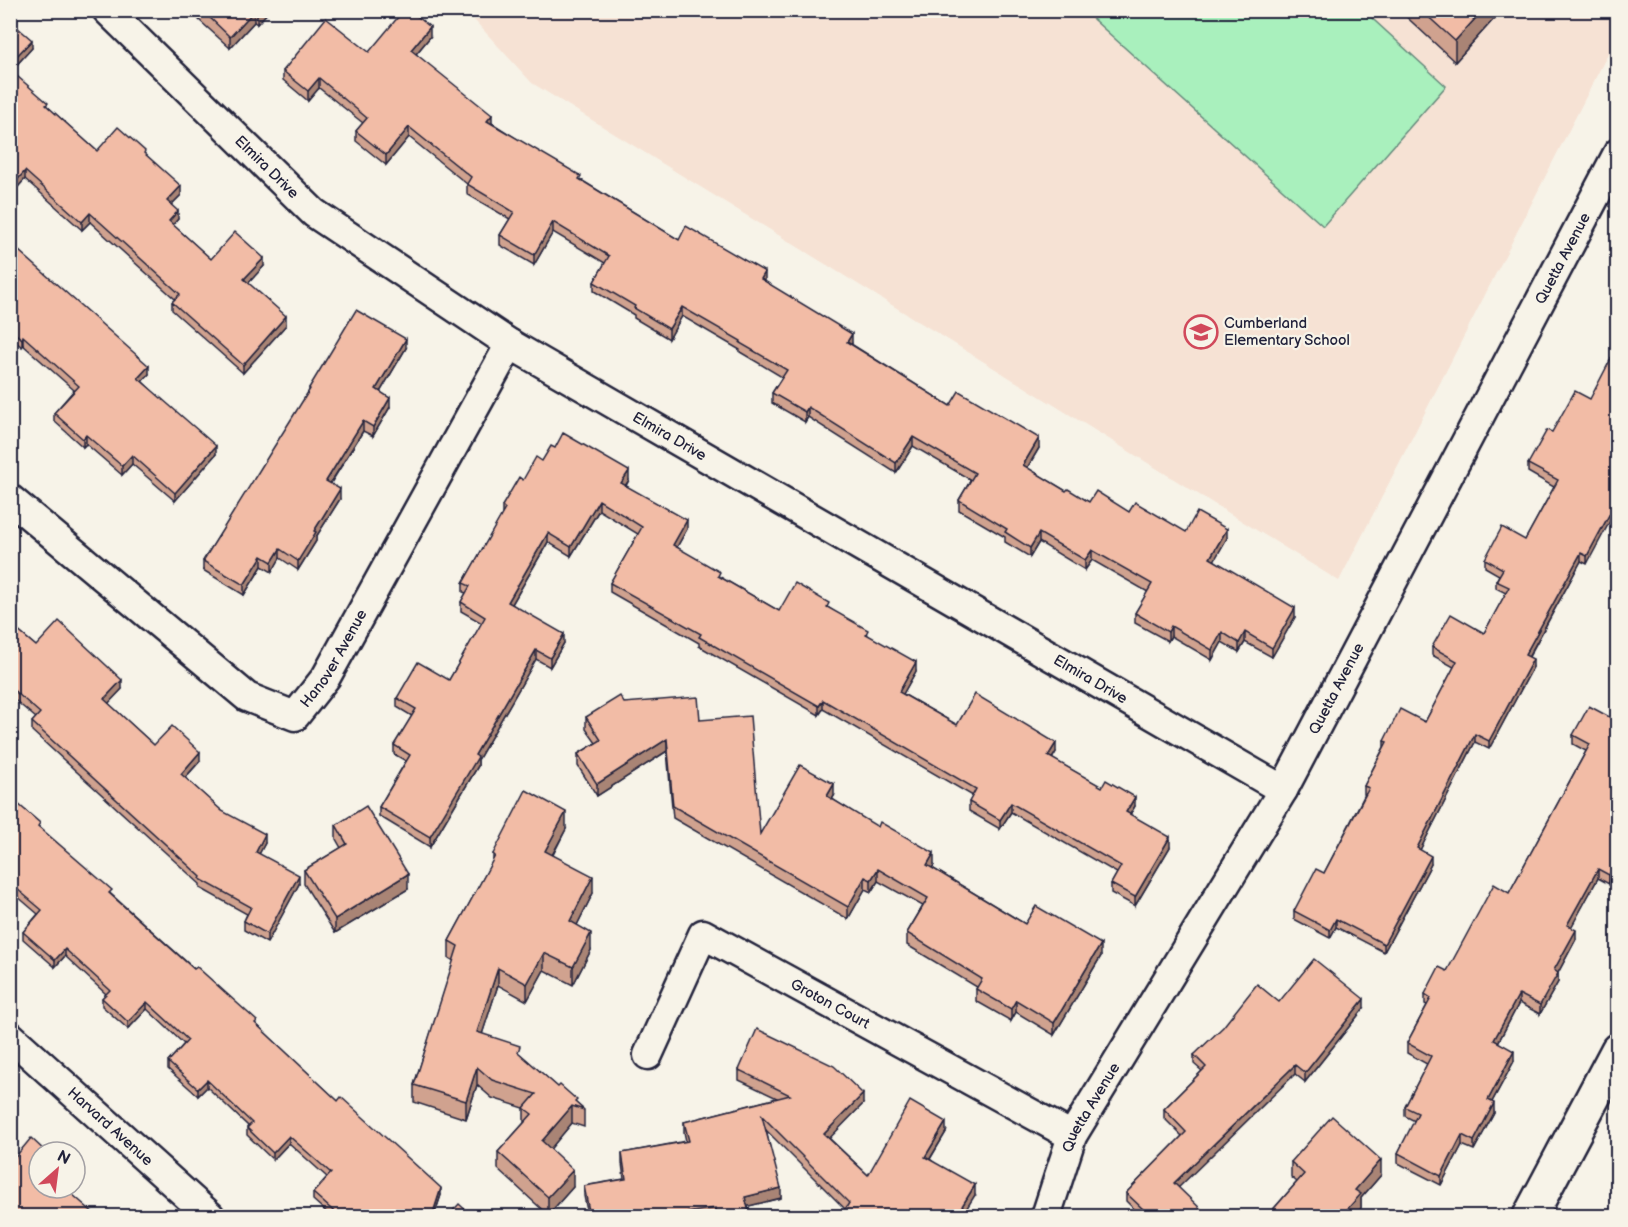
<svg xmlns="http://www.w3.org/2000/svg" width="1628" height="1227" viewBox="0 0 1628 1227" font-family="'Balsamiq Sans',sans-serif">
<rect width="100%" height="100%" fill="#f7f3e8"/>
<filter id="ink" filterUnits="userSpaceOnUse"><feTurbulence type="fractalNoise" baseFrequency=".0167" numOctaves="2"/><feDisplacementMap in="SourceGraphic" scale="12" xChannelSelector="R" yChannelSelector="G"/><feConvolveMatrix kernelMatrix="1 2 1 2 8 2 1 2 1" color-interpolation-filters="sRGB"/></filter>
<g filter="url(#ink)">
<polygon fill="#f6e2d4" points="1617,10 1618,34 1339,581 532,83 466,11"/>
<polygon fill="#a9f0bd" stroke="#66897c" stroke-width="1.5" points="1084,11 1364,11 1446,86 1323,226"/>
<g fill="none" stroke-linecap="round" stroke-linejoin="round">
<g stroke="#22223b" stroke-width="33">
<g id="street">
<path id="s1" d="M107,10L314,213L510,344L1283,790"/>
<path id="s2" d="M10,499L247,697L295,716L326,677L510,344"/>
<path id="s3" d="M10,1036L210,1216"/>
<path id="s4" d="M648,1055L703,934L1072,1136"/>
<path id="s5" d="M1046,1216L1072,1136L1283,790L1618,153"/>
</g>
</g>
<g stroke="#22223b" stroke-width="38">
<polyline id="secondary" points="1530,1216 1618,1050"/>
</g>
<use href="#street" stroke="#f7f3e8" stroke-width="28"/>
<use href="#secondary" stroke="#f7f3e8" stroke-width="33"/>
</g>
<g fill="#d0a28f" stroke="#22223b" stroke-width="1.5">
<polygon points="199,10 270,10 257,24 254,22 230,48 199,20"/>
<polygon points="1399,10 1502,10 1455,62"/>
<polygon points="10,21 32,48 11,71 48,107 97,151 145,154 181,195 171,205 178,219 173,225 211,259 264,266 248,283 286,325 243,373 172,310 172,302 175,299 90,222 82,230 25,179 10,196"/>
<polygon points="430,37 416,54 492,123 581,180 679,240 765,282 852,343 851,344 950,406 1039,448 1027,468 1066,491 1089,502 1129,512 1186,532 1227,538 1214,560 1295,617 1272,657 1245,642 1239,652 1222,642 1212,660 1171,636 1168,641 1135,623 1135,613 1148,592 1092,560 1085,570 1039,542 1030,557 1005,542 1005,537 959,510 959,500 971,480 913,446 896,473 808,417 805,422 772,403 772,393 782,377 740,352 740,350 682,316 669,339 634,318 634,315 594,291 594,282 605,263 553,232 534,265 500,245 500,235 510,219 467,194 467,184 409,137 386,165 356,141 356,131 363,123 319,88 308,101 283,80 283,71 369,52"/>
<polygon points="10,243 149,374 142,381 216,454 175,501 132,464 122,475 86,444 83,447 54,421 54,413 74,390 23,345 22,347 10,337"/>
<polygon points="1617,293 1617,309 1614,307 1614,299"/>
<polygon points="406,348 380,392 390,407 373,436 363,431 331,483 340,499 316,537 316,541 298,570 280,558 272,572 262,566 244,595 203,570 203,561 309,393 309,388"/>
<polygon points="542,461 629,480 626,486 687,529 677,547 720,577 779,611 829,608 868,635 916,671 903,694 957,725 1056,752 1052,759 1135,806 1130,815 1170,847 1135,906 1111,893 1111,884 1117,873 1011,812 1000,829 969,811 969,802 973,796 823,709 819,715 699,646 699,643 610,592 610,583 638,534 599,510 571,556 548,542 512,604 564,643 550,667 536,659 478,760 478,766 430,847 379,816 379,807 406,761 394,754 394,745 412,716 397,707 397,698 449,680 482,623 461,611 461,602 466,593 463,592 463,583 502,515 502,506 523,480"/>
<polygon points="1528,464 1616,467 1587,564 1581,561 1529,657 1533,667 1489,749 1475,742 1420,850 1431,864 1384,952 1336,927 1330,938 1294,919 1294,911 1324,873 1365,794 1364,794 1364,786 1384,747 1384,741 1425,722 1454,667 1432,655 1432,647 1484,633 1506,593 1496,588 1496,581 1499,575 1485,567 1485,559 1525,540 1554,487 1528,472"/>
<polygon points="10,624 36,646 122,689 108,703 154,745 200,761 185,778 222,811 265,843 259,854 299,884 267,943 244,930 244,921 247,914 200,888 200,884 32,731 32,722 36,718 10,696"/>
<polygon points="624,703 700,720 760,834 834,796 832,799 934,865 932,868 1025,924 1101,956 1054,1035 1016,1012 1011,1021 976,1001 976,989 977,987 907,945 907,933 923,906 878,881 871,892 865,889 848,919 673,818 667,751 597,796 578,766 578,754 596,743 586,729 586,717"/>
<polygon points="1617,721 1609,884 1598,878 1571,927 1576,939 1558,973 1558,982 1540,1014 1519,1003 1498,1043 1514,1061 1492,1102 1494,1113 1474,1150 1462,1145 1441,1185 1398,1163 1398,1153 1415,1121 1405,1116 1405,1107 1427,1064 1407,1053 1407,1043 1427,1005 1425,1004 1425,994 1447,971 1509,893 1586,751 1573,744 1573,735"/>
<polygon points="10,797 40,828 112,895 257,1025 338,1101 441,1195 434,1216 331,1216 313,1200 313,1193 327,1177 289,1143 273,1160 247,1135 247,1128 248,1126 207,1087 198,1096 168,1069 168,1062 184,1044 147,1009 128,1029 102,1006 102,998 106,994 65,956 55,967 23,939 23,932 38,914 10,890"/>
<polygon points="336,825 408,889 335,933 304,884 304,870 341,848 336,839"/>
<polygon points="566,829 553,855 593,893 577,925 591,950 573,985 544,970 527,1001 498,985 482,1034 520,1054 584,1110 584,1127 572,1123 550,1149 573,1187 548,1215 498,1169 498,1152 524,1123 524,1108 492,1098 477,1085 466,1119 414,1102 414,1085 454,961 449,958 449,941 493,860 493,854"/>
<polygon points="1279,1002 1364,1008 1305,1082 1295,1074 1139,1214 1126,1201 1126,1193 1182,1136 1164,1118 1164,1109 1202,1071 1194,1064 1194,1055"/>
<polygon points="739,1070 863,1104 829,1138 868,1175 946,1132 930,1159 975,1195 845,1209 766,1130 781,1198 748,1206 750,1216 588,1216 584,1196 584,1186 624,1179 622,1163 622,1153 686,1141 684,1132 684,1122 777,1098 739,1080"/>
<polygon points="1291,1162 1381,1175 1361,1198 1361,1208 1354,1216 1270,1216 1270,1213 1297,1182 1291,1177"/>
</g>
<g fill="#a98474" stroke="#22223b" stroke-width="1.5">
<polygon points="259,10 270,10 257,24 257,13"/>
<polygon points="1483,10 1502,10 1455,62 1455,41"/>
<polygon points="254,11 254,22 230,48 230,37"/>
<polygon points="430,27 430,37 411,60 411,50"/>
<polygon points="32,40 32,48 10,72 10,63"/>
<polygon points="319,78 319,88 308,101 308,91"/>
<polygon points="492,115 492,125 487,121"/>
<polygon points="409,127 409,137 386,165 386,155"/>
<polygon points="25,171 25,179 10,196 10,188"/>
<polygon points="181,186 181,195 167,209 167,201"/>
<polygon points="178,211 178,219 169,229 169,221"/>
<polygon points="90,213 90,222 82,230 82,222"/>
<polygon points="553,222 553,232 534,265 534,255"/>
<polygon points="264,258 264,266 244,288 244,279"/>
<polygon points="765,272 765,282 761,279"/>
<polygon points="682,307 682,316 669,339 669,329"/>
<polygon points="286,316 286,325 243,373 243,365"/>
<polygon points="852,334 852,343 847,352 847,342"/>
<polygon points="23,336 23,345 22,347 22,339"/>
<polygon points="406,339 406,348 376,399 376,389"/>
<polygon points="149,366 149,374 138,386 138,378"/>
<polygon points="390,398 390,407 373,436 373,427"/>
<polygon points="808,407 808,417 805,422 805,412"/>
<polygon points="363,421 363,431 326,490 326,481"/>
<polygon points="86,435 86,444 83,447 83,439"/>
<polygon points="913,437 913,446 896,473 896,463"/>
<polygon points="1039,438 1039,448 1023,475 1023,465"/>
<polygon points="216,446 216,454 175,501 175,493"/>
<polygon points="132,455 132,464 122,475 122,466"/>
<polygon points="1617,455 1617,463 1612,473 1612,465"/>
<polygon points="629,471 629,480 621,492 621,483"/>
<polygon points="340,489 340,499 316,537 316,541 298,570 298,561 314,531"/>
<polygon points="599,500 599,510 571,556 571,547"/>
<polygon points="1617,500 1617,508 1587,564 1587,556"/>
<polygon points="687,520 687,529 673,554 673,545"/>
<polygon points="1227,529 1227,538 1210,568 1210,558"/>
<polygon points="548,533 548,542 508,611 508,602"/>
<polygon points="1039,533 1039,542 1030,557 1030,548"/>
<polygon points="280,549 280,558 272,572 272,562"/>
<polygon points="1092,550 1092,560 1085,570 1085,560"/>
<polygon points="1581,553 1581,561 1525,663 1525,655"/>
<polygon points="262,556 262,566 244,595 244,585"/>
<polygon points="1295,608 1295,617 1272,657 1272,648"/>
<polygon points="1171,626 1171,636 1168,641 1168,632"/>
<polygon points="1222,632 1222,642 1212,660 1212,650"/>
<polygon points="1245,632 1245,642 1239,652 1239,643"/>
<polygon points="564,634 564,643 550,667 550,658"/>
<polygon points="536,650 536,659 478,760 478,766 430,847 430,837 475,755"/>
<polygon points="1533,659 1533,667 1489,749 1489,741"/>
<polygon points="916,662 916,671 899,701 899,692"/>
<polygon points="122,680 122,689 104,708 104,699"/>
<polygon points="823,700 823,709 819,715 819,706"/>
<polygon points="1475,734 1475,742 1417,856 1417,848"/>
<polygon points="667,739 667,751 597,796 597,784"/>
<polygon points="1056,743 1056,752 1048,765 1048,756"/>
<polygon points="200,752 200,761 181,782 181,774"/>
<polygon points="834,784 834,796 827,808 827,796"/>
<polygon points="1135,797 1135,806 1126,821 1126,812"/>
<polygon points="1011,803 1011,812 1000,829 1000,820"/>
<polygon points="566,812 566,829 545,868 545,851"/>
<polygon points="265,834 265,843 256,860 256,852"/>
<polygon points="1170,837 1170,847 1135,906 1135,897"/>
<polygon points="934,853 934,865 927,877 927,865"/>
<polygon points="1431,856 1431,864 1384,952 1384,944"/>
<polygon points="1617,861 1617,870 1609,884 1609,875"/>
<polygon points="878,869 878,881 871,892 871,880"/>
<polygon points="1598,869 1598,878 1567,935 1567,925"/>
<polygon points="408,874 408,889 335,933 335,919"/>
<polygon points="299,875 299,884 267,943 267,934"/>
<polygon points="593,876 593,893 570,939 570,921"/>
<polygon points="865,877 865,889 848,919 848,907"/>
<polygon points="1336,919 1336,927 1330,938 1330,930"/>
<polygon points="1576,930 1576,939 1558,973 1558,982 1540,1014 1540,1005 1554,970"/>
<polygon points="591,933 591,950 573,985 573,967"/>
<polygon points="1101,944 1101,956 1054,1035 1054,1023"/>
<polygon points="65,949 65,956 55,967 55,960"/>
<polygon points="544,953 544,970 527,1001 527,984"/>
<polygon points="498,968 498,985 477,1050 477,1032"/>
<polygon points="1519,994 1519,1003 1494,1050 1494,1040"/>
<polygon points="1364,999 1364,1008 1305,1082 1305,1073"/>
<polygon points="1016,1000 1016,1012 1011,1021 1011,1009"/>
<polygon points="147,1002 147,1009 128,1029 128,1022"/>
<polygon points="1514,1051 1514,1061 1488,1109 1488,1100"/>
<polygon points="1295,1065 1295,1074 1174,1192 1174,1183"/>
<polygon points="477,1067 477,1085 466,1119 466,1101"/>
<polygon points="207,1080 207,1087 198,1096 198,1089"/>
<polygon points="863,1094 863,1104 824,1144 824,1134"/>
<polygon points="1494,1103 1494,1113 1474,1150 1474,1141"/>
<polygon points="572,1106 572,1123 542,1159 542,1141"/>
<polygon points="946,1122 946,1132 925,1167 925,1157"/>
<polygon points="1462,1135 1462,1145 1441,1185 1441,1176"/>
<polygon points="289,1136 289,1143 273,1160 273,1153"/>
<polygon points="1381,1160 1381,1175 1361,1198 1361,1208 1354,1216 1342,1216 1355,1190"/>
<polygon points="573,1170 573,1187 548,1215 548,1197"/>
<polygon points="975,1185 975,1195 962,1216 956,1216"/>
<polygon points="441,1188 441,1195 434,1216 432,1216"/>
<polygon points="781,1188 781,1198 745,1207 745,1197"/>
</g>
<g fill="#f2bca6" stroke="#22223b" stroke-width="1.5">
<polygon points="202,10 259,10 257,13 254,11 230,37"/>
<polygon points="404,10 410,10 430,27 411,50 492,115 487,121 581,176 579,179 679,240 686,226 765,272 761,279 852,334 847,342 950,406 959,391 1039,438 1023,465 1066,491 1068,489 1089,502 1096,491 1129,512 1135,502 1186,532 1197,512 1227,529 1210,558 1295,608 1272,648 1245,632 1239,643 1222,632 1212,650 1171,626 1168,632 1135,613 1152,584 1092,550 1085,560 1039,533 1030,548 1005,532 1007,529 959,500 975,473 913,437 896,463 808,407 805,412 772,393 787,370 740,343 741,341 682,307 669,329 634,308 635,306 594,282 609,256 553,222 534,255 500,235 514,212 467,184 471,177 409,127 386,155 356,131 367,118 319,78 308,91 283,71 326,18 369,52"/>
<polygon points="1421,10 1483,10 1455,41"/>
<polygon points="10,21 32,40 10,63"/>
<polygon points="10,70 48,103 46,105 97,151 118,127 145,151 144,153 181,186 167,201 178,211 169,221 211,259 235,232 264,258 244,279 286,316 243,365 172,302 180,294 90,213 82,222 25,171 10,188 10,155 12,154 10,153"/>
<polygon points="10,243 149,366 138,378 216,446 175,493 132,455 122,466 86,435 83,439 54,413 79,386 23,336 22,339 10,329"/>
<polygon points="1617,293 1617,301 1614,299"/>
<polygon points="356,310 406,339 376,389 390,398 373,427 363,421 326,481 340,489 314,531 316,532 298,561 280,549 272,562 262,556 244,585 203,561 310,389 309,388"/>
<polygon points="1617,347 1617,455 1612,465 1617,468 1616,470 1617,470 1617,500 1587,556 1581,553 1525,655 1533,659 1489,741 1475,734 1417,848 1431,856 1384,944 1336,919 1330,930 1294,911 1316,869 1324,873 1369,788 1364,786 1387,742 1384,741 1400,709 1425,722 1457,661 1432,647 1451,614 1484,633 1509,587 1496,581 1503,569 1485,559 1502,527 1525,540 1558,480 1528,464 1547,430 1552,432 1575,391 1590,399"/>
<polygon points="563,433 629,471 621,483 687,520 673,545 720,572 718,576 779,611 795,583 829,603 827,607 868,630 866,634 916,662 899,692 957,725 975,694 1056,743 1048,756 1102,787 1106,780 1135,797 1126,812 1170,837 1135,897 1111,884 1121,866 1011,803 1000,820 969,802 976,789 823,700 819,706 699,637 701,634 610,583 642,527 599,500 571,547 548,533 508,602 564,634 550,658 536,650 475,755 478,757 430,837 379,807 410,755 394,745 416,709 397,698 418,662 449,680 485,617 461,602 470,586 463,583 505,509 502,506 519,477 523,480 536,457 542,461 551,446 555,448"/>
<polygon points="59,621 122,680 104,699 154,745 172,726 200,752 181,774 222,811 265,834 256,852 299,875 267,934 244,921 251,907 200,879 201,877 32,722 40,713 10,687 10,624 36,646"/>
<polygon points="620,696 624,703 698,697 700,720 750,716 760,834 800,765 834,784 827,796 878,827 880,822 934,853 927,865 1025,924 1036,906 1101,944 1054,1023 1016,1000 1011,1009 976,989 982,979 907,933 928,898 878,869 871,880 865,877 848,907 673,806 667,739 597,784 578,754 601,740 586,717"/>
<polygon points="1589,706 1617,721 1617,861 1609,875 1598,869 1567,925 1576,930 1554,970 1558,973 1540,1005 1519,994 1494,1040 1514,1051 1488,1100 1494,1103 1474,1141 1462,1135 1441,1176 1398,1153 1418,1113 1405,1107 1431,1056 1407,1043 1431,998 1425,994 1439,967 1447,971 1494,884 1509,893 1590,744 1573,735"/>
<polygon points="526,790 566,812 545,851 593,876 570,921 591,933 573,967 544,953 527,984 498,968 477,1032 520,1046 518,1052 558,1087 560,1085 577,1100 575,1102 584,1110 572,1106 542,1141 573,1170 548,1197 498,1152 532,1114 524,1108 536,1094 492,1080 477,1067 466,1101 414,1085 458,946 449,941 495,856 493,854"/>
<polygon points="10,797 40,823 38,826 112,890 109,893 194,969 197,967 257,1021 255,1023 338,1101 341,1097 441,1188 432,1216 339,1216 313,1193 331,1173 289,1136 273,1153 247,1128 252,1123 207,1080 198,1089 168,1062 188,1040 147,1002 128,1022 102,998 110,990 65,949 55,960 23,932 42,910 10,883"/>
<polygon points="366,806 408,874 335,919 304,870 347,844 336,825"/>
<polygon points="1314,959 1364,999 1305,1073 1295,1065 1174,1183 1208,1216 1137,1216 1144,1210 1126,1193 1186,1132 1164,1109 1206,1067 1194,1055 1223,1027 1257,984 1279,1002"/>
<polygon points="757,1029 834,1066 863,1094 824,1134 868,1175 910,1101 946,1122 925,1157 975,1185 956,1216 841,1216 849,1203 762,1116 781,1188 745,1197 750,1216 717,1216 715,1208 669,1216 590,1216 584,1186 626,1179 622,1153 689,1141 684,1122 790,1095 739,1070"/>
<polygon points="1332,1116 1381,1160 1355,1190 1361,1194 1342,1215 1338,1212 1335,1216 1274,1216 1270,1213 1304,1174 1291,1162"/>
<polygon points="31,1138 46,1152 39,1152 39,1188 65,1188 97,1216 10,1216 10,1160 12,1161"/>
<polygon points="459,1204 472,1216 448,1216"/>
<polygon points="1613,1213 1617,1215 1617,1216 1611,1216"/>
</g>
</g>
<defs>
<g id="school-ring" transform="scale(1.725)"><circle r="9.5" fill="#f7f3e8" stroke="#d1495b" stroke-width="1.5"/><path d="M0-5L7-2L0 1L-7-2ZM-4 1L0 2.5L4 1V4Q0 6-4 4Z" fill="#d1495b"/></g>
</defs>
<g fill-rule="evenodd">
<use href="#school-ring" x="1201" y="332"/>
</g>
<g text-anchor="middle" stroke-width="4.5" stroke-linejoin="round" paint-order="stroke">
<g font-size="15" fill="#22223b" stroke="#f7f3e8">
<text dy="5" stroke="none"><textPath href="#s1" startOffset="224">Elmira Drive</textPath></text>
<text dy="5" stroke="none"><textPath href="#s5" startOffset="1090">Quetta Avenue</textPath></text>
<text dy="5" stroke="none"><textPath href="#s1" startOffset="710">Elmira Drive</textPath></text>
<text dy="5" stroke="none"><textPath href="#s2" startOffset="430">Hanover Avenue</textPath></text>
<text dy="5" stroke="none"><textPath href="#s1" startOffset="1196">Elmira Drive</textPath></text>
<text dy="5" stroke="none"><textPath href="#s5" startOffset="604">Quetta Avenue</textPath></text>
<text dy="5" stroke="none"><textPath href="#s4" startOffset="278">Groton Court</textPath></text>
<text dy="5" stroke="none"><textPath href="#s5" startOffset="118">Quetta Avenue</textPath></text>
<text dy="5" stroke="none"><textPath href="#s3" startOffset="135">Harvard Avenue</textPath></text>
</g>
<g font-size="15" fill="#22223b" stroke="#f7f3e8" text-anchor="start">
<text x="1224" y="328">Cumberland<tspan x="1224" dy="17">Elementary School</tspan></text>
</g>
</g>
<rect width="1628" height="1227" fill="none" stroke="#f7f3e8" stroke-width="36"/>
<rect x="18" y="18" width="1592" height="1191" fill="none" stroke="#22223b" stroke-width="2" filter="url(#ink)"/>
<g transform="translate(57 1170) rotate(28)"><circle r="28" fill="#f7f3e8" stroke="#a29fa3" stroke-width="1.5"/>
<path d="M0-4.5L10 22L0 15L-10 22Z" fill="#d1495b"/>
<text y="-9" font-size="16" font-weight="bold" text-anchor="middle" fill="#22223b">N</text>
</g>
</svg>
